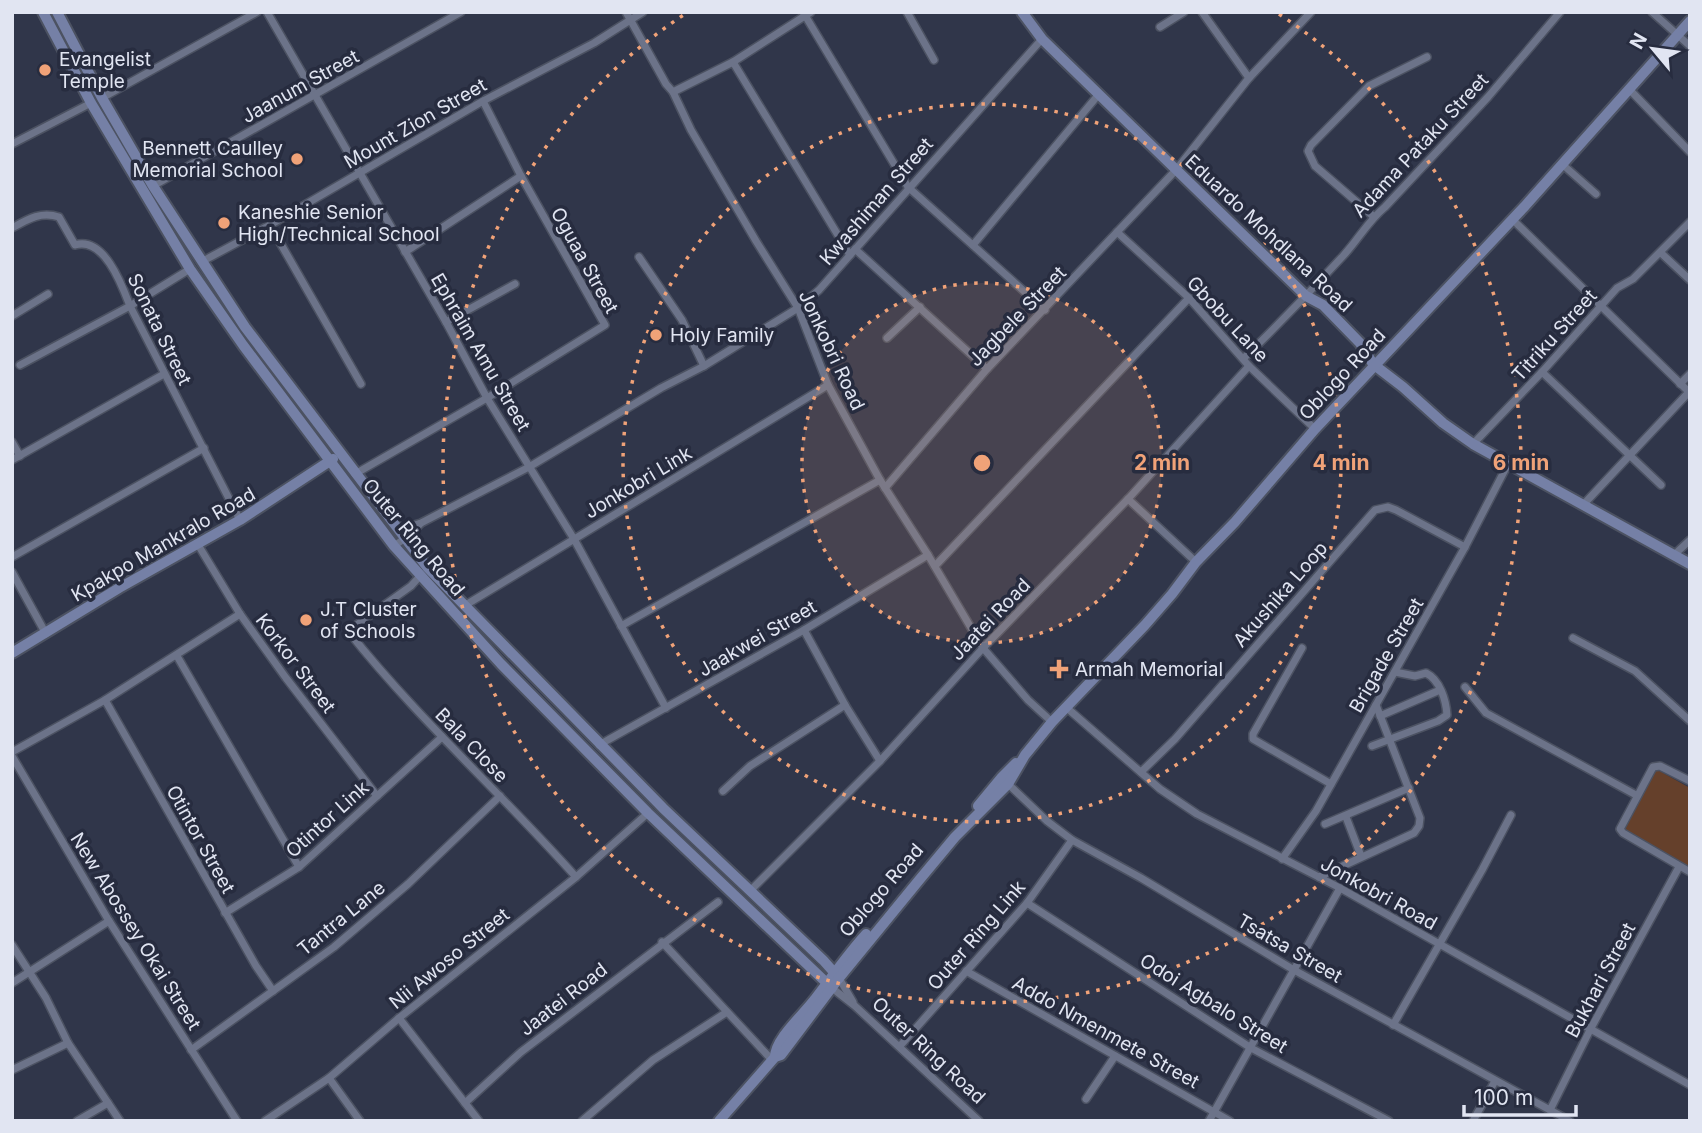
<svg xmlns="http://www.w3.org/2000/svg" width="1702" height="1133" viewBox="0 0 1702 1133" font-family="Inter,sans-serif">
<rect width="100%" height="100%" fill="#30364a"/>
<polygon fill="#65402b" points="1656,769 1690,788 1690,868 1622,830"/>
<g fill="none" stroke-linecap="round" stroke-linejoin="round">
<g stroke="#4c5262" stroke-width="10">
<g id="street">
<polyline points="267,12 446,322 487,398 574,539 666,708"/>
<polyline points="626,12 666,84 673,92 691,130 756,241 798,308 828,385 880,480 928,555 983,648 1028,700 1052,722"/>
<polyline points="803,12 908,187 1045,310"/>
<polyline points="907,12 934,60"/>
<polyline points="1202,12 1249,78"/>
<polyline points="1652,12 1690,46"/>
<polyline points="1160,27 1184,12"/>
<polyline points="733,62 850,255"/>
<polyline points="1629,89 1690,152"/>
<polyline points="673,92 733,62 811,12"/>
<polyline points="102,98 257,12"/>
<polyline points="12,144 91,103"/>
<polyline points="1562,164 1596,194"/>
<polyline points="153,186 461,12"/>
<polyline points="1373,216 1315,166 1308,151 1311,145 1369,86 1427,57"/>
<polyline points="1512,219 1690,393"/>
<polyline points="270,225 361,384"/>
<path d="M12,228C28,219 41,211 59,217L75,245C104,236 122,285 130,306L240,520"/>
<polyline points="1117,232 1189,298 1249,366 1315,429"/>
<polyline points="973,245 1099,94"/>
<polyline points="855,249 987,369"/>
<polyline points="405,252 521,176"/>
<polyline points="1661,253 1690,280"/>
<polyline points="639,257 682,320 704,366"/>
<polyline points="203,261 270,225 483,101 594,43 643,12"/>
<polyline points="12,316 48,294"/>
<polyline points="446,322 515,284"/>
<polyline points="887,338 920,307"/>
<path d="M1244,358C1278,325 1311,291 1343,256C1358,240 1368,221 1385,207L1488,97L1560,12"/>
<polyline points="20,365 130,306 190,269"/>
<polyline points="1542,372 1661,485"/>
<polyline points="1680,384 1690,374"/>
<polyline points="12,442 20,456"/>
<polyline points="1473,444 1542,372 1617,288 1633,279 1690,222"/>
<polyline points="12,460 164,374"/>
<polyline points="355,474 487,398 605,325 521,176 483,101"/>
<polyline points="885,488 987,369 1176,170 1249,78 1311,12"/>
<polyline points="1128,499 1196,562"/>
<polyline points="1583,505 1689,392"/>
<polyline points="398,530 421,523 529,467 661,388 704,366 798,308 819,290 1042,39"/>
<polyline points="197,543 240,614 286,678 377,796"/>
<polyline points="394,546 411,534 420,524"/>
<polyline points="1674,555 1690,540"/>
<polyline points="12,557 204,448"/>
<polyline points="935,566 1189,298"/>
<polyline points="12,572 46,634"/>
<path d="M420,576L411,586L348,631C418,719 502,794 576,877"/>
<polyline points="464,606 828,385"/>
<polyline points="621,626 880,480"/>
<polyline points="804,630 845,705 880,761"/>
<polyline points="1573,638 1635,671 1690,721"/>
<polyline points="1302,648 1253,734 1253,739 1331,784"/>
<polyline points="177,656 299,867"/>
<polyline points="1465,687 1486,713 1636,795"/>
<polyline points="105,700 256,966 273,991"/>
<polyline points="1067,708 1160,789 1197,814 1340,888 1690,1085"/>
<polyline points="1380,716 1440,690"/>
<polyline points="599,745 804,630 928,555"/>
<path d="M1372,746L1438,721L1447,715C1446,700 1440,680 1426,673L1415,676L1395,672"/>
<polyline points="12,752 105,700 240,614"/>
<polyline points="12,756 109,921 237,1121"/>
<polyline points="1141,772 1175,739 1375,510 1388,507 1396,510 1465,547"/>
<polyline points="1005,781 1047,821 1072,840 1141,878 1294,970 1570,1121"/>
<polyline points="1690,781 1660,766 1653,767 1620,829 1623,833 1690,872"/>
<polyline points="723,791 750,766 845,705"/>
<polyline points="1346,817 1361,856"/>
<polyline points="1325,824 1409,788"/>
<polyline points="1282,859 1316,811 1465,547 1509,462"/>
<polyline points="1319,877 1414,833 1419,826 1420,818 1376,705"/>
<polyline points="750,891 880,761 983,648 1128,499 1249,366"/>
<polyline points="1027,903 1251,1048 1389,1121"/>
<polyline points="225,913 299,867 442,737"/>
<polyline points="662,942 772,1060"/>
<polyline points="12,945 46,998 68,1043 120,1121"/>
<polyline points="966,971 1230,1121"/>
<polyline points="839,978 853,1002"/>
<polyline points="12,983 109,921"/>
<polyline points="832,988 855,1006 979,1121"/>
<polyline points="399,1018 479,1121"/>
<polyline points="1393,1025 1482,870 1511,815"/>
<polyline points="900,1046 1027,903 1072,840"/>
<polyline points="191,1050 334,947 408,884 500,796"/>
<polyline points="12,1070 68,1043"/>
<polyline points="329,1078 360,1121"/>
<polyline points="1086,1099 1115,1056"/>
<polyline points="465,1103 521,1052 718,902"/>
<polyline points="1550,1110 1591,1028 1679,867"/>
<polyline points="77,1121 108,1103"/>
<polyline points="265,1121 329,1078 399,1018 576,877 648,813"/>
<polyline points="582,1121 653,1060 727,1012"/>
<polyline points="1209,1121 1340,888"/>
<polyline points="1473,1121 1495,1081"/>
</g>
</g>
<g stroke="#4c5262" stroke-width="14">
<g id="secondary">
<polyline points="43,12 91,103 190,269 243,345 394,546 501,664 648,813 832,988"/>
<polyline points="57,12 102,98 153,186 245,327 427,567 663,808 823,960 839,978"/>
<polyline points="1022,12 1042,39 1306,296 1323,305 1360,343 1373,364 1403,387 1443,423 1473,444 1690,564"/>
<polyline points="12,653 119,588 240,520 333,459"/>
<polyline points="978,806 1002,777 1016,763"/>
<path d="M775,1057C775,1039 804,1014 815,999C832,977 847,955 866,934"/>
<polyline points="719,1121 775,1057 781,1055 839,978 920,879 955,837 1008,784 1025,755 1052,722 1145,625 1172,594 1196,562 1235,522 1315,429 1525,206 1690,21"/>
</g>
</g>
<use href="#street" stroke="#6c7389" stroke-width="7"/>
<use href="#secondary" stroke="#7580a6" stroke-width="10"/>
</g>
<circle cx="982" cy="463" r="180" fill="#f0a278" fill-opacity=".12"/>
<g fill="none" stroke="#f0a278" stroke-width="3.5" stroke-dasharray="3.5 7">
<circle cx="982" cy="463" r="180"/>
<circle cx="982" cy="463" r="359"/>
<path d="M1279 14A539 539 0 1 1 685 14"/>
</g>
<g fill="#f0a278" stroke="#272c3f" stroke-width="2.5">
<circle cx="45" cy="70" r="7"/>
<circle cx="297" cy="159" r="7"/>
<circle cx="224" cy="223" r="7"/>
<circle cx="656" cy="335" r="7"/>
<circle cx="306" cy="620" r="7"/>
<path d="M1055.5 658.5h7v7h7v7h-7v7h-7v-7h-7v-7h7z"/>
</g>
<g text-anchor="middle" stroke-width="7" stroke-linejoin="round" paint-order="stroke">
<g font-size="19" fill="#e1e5f2" stroke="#272c3f" text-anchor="start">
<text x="59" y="66">Evangelist<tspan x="59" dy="22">Temple</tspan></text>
<text x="283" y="155" text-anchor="end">Bennett Caulley<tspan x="283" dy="22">Memorial School</tspan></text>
<text x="238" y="219">Kaneshie Senior<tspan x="238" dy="22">High/Technical School</tspan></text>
<text x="670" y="342">Holy Family</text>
<text x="320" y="616">J.T Cluster<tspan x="320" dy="22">of Schools</tspan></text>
<text x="1075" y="676">Armah Memorial</text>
</g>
<g font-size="19" fill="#e1e5f2" stroke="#272c3f">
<text transform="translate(300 86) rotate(-29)" y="7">Jaanum Street</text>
<text transform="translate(415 123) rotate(-30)" y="7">Mount Zion Street</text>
<text transform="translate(1420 145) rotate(-47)" y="7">Adama Pataku Street</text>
<text transform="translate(876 201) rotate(-49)" y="7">Kwashiman Street</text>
<text transform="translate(1269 233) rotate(43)" y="7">Eduardo Mohdlana Road</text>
<text transform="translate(585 260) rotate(61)" y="7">Oguaa Street</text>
<text transform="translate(1017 316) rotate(-46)" y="7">Jagbele Street</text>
<text transform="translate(1228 319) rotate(47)" y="7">Gbobu Lane</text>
<text transform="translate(160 329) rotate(64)" y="7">Sonata Street</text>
<text transform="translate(1554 335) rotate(-48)" y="7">Titriku Street</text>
<text transform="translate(832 350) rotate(65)" y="7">Jonkobri Road</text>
<text transform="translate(481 352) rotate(60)" y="7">Ephraim Amu Street</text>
<text transform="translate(1342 374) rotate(-47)" y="7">Oblogo Road</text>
<text transform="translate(638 482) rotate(-31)" y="7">Jonkobri Link</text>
<text transform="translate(414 537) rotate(50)" y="7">Outer Ring Road</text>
<text transform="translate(163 544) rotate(-30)" y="7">Kpakpo Mankralo Road</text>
<text transform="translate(1280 594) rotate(-49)" y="7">Akushika Loop</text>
<text transform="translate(990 619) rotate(-46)" y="7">Jaatei Road</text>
<text transform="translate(757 638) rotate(-30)" y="7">Jaakwei Street</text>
<text transform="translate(1386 655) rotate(-60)" y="7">Brigade Street</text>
<text transform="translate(296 663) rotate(53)" y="7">Korkor Street</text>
<text transform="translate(472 745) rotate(46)" y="7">Bala Close</text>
<text transform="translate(327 819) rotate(-42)" y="7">Otintor Link</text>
<text transform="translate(201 839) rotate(61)" y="7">Otintor Street</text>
<text transform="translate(881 890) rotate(-49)" y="7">Oblogo Road</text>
<text transform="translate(1379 893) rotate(29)" y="7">Jonkobri Road</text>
<text transform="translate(341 918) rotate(-39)" y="7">Tantra Lane</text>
<text transform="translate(136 931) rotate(58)" y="7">New Abossey Okai Street</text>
<text transform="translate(976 935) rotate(-49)" y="7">Outer Ring Link</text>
<text transform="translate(1290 948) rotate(30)" y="7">Tsatsa Street</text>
<text transform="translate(449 958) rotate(-39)" y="7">Nii Awoso Street</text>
<text transform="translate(1600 980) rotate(-62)" y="7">Bukhari Street</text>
<text transform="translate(563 999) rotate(-38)" y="7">Jaatei Road</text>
<text transform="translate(1214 1003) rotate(32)" y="7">Odoi Agbalo Street</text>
<text transform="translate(1106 1032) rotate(29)" y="7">Addo Nmenmete Street</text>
<text transform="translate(929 1050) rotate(43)" y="7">Outer Ring Road</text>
</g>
</g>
<circle cx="982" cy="463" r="10" fill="#f0a278" stroke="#272c3f" stroke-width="3.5"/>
<g font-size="21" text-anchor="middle" font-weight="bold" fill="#f0a278" stroke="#272c3f" stroke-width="7" stroke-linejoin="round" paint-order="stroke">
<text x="1162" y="470">2 min</text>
<text x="1341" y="470">4 min</text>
<text x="1521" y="470">6 min</text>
</g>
<rect width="1702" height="1133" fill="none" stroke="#e1e5f2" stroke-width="28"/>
<g transform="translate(1653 49) rotate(299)" stroke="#272c3f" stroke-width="5" paint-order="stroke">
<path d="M0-5L12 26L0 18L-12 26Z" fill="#e1e5f2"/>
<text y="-10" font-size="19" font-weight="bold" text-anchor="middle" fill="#e1e5f2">N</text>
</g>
<path d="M1464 1105v10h112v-10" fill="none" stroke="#e1e5f2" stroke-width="3.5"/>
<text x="1474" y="1105" font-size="21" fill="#e1e5f2" stroke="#272c3f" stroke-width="5" paint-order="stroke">100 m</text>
</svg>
